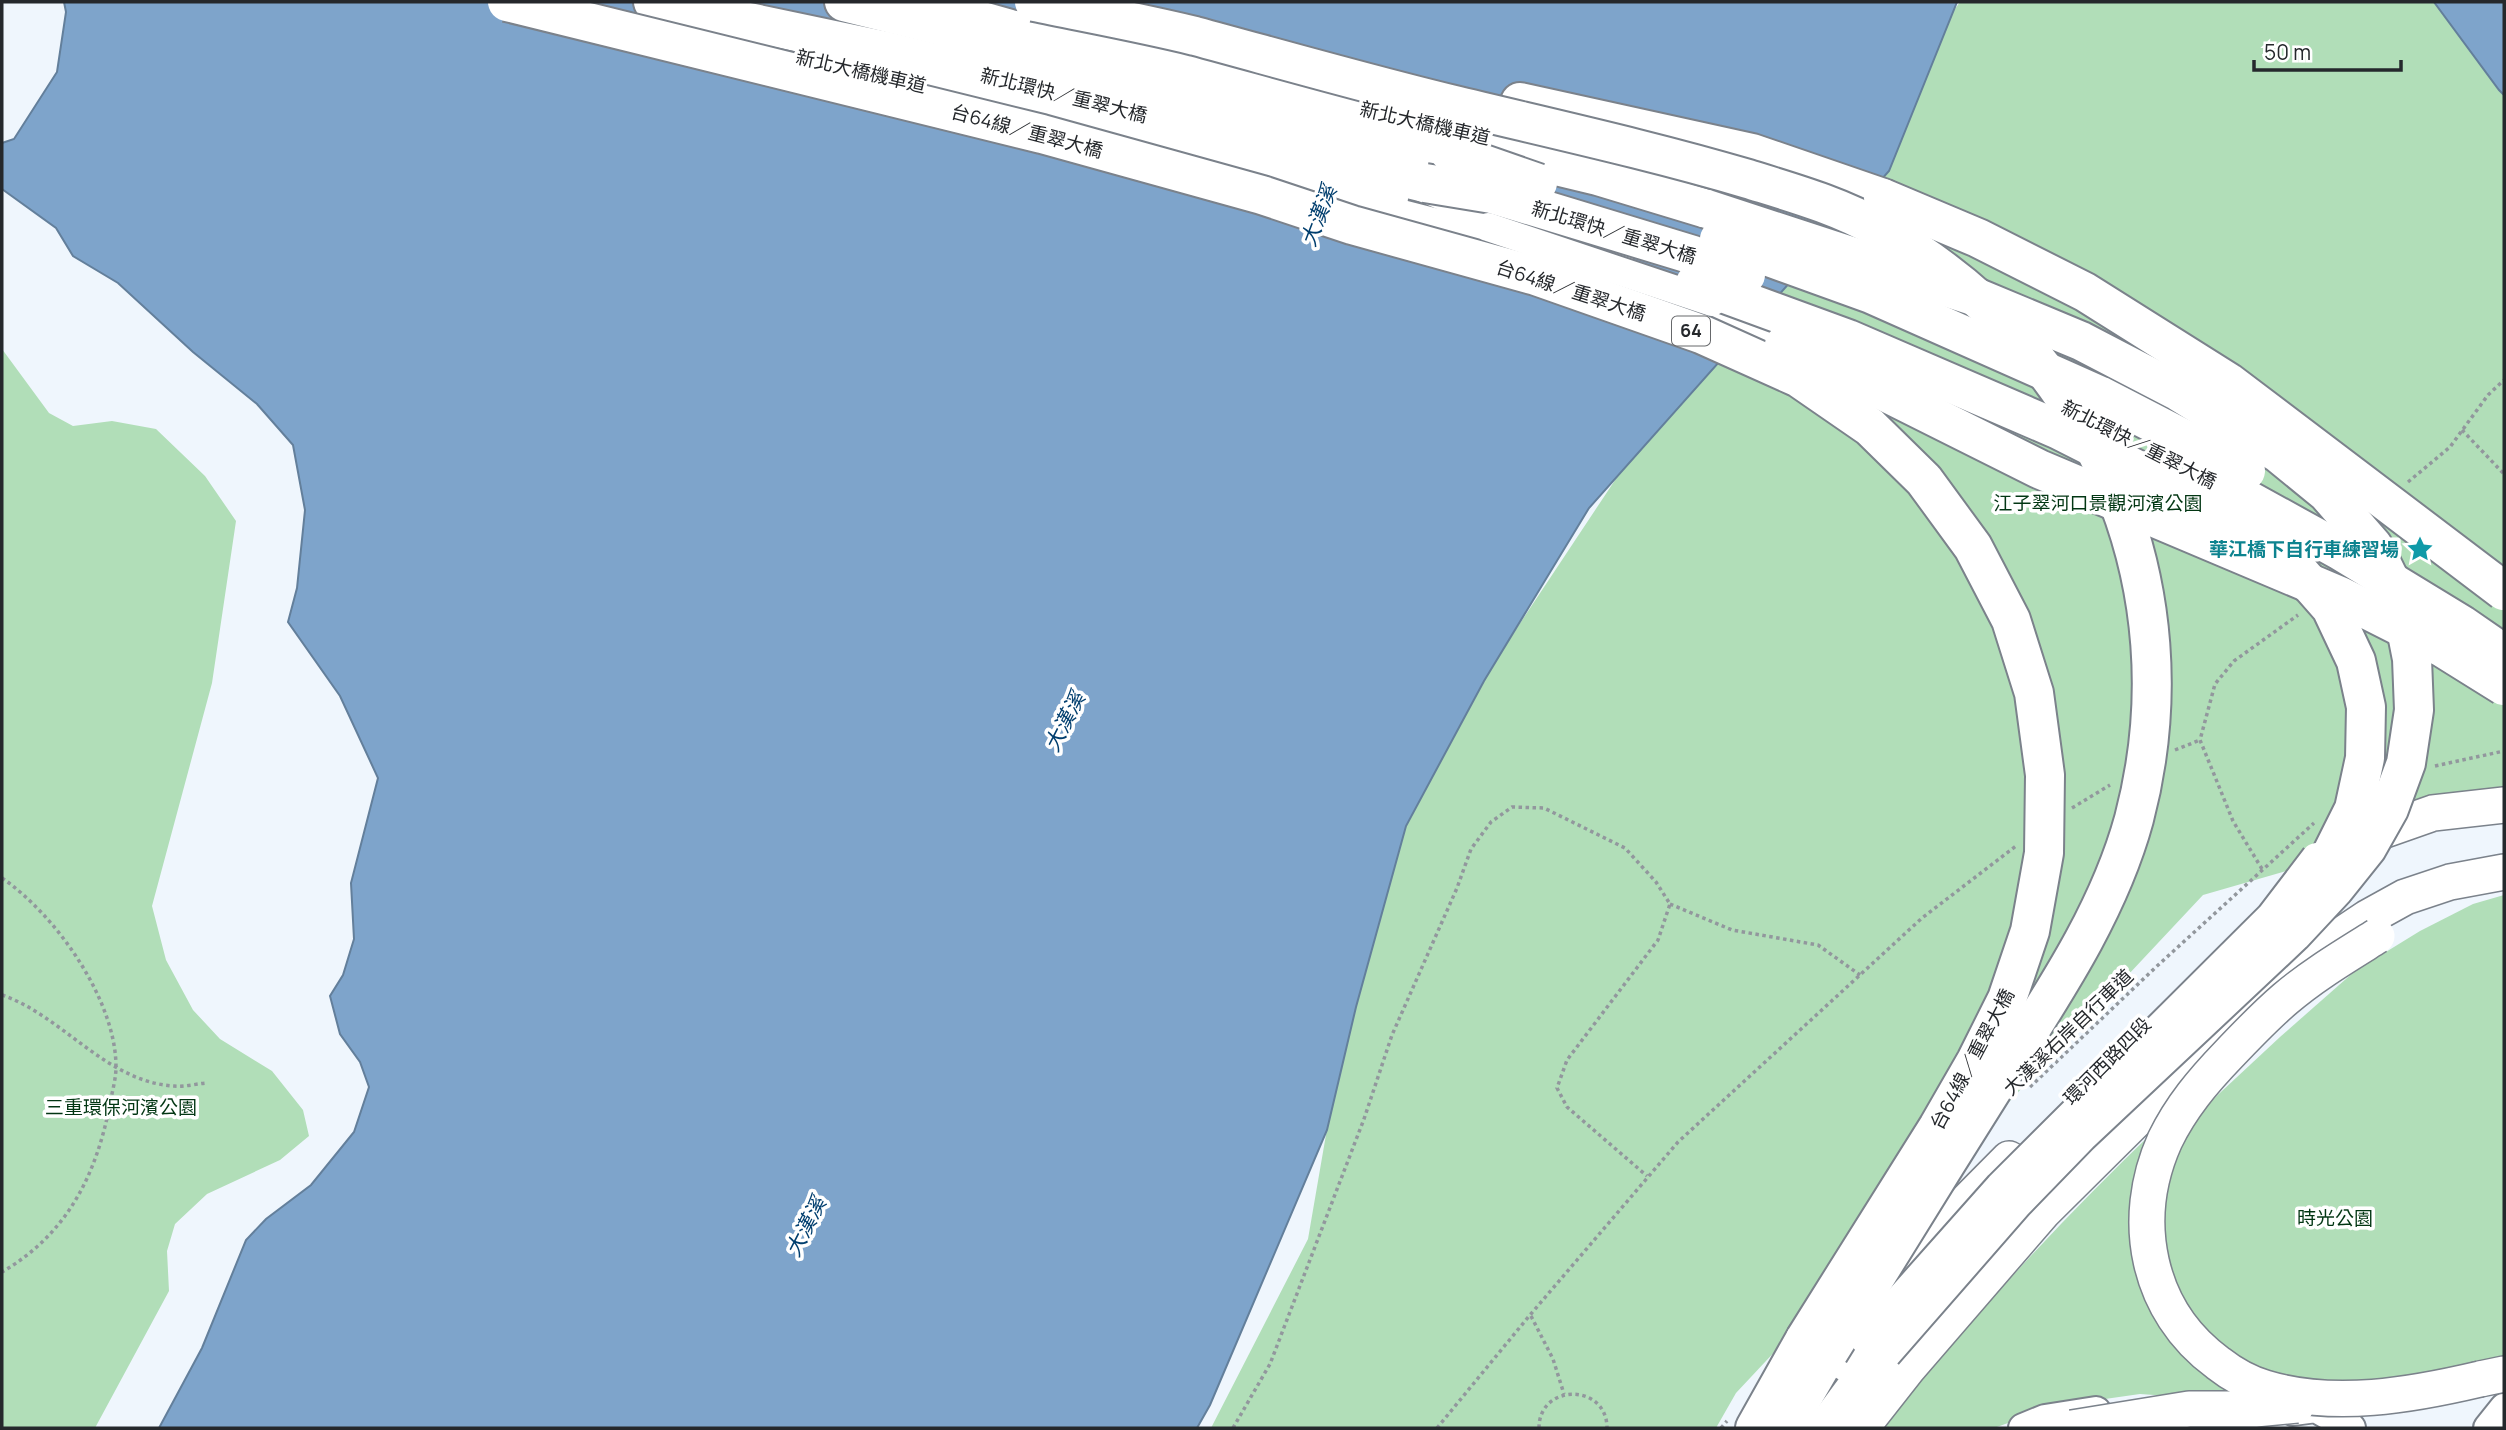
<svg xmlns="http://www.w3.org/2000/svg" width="2506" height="1430" viewBox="0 0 2506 1430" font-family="Manrope,'Noto Sans TC',sans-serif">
<rect width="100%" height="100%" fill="#eff6fd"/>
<g fill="#b1deb8">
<polygon points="1960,2 2461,2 2504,53 2504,808 2203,895 1736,1393 1716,1428 1211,1428 1308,1239 1377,839 1635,450"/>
<polygon points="2,349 49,413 73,426 112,421 156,429 205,476 236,521 212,683 152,906 166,960 193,1010 220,1039 272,1071 303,1110 309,1136 280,1160 207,1194 175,1224 167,1251 169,1291 95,1428 2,1428"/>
<polygon points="2504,895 2504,1367 2355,1388 2254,1377 2193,1330 2152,1218 2193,1118 2280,1037 2355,971 2420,931 2473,904"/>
<path d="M2155,1130L2144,1271L2282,1404L2140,1394L2056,1406L1994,1428H1883C1967,1322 2057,1224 2155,1130Z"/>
</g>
<g fill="#7ea4cb" stroke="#637f9b" stroke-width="2">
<polygon points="64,2 1957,2 1889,171 1589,508 1484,681 1406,826 1356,1007 1327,1130 1210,1405 1197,1428 159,1428 202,1348 246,1240 266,1219 311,1185 354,1132 369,1087 360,1062 340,1034 330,996 343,975 354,939 351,883 378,778 340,696 288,622 297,588 305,510 293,445 257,404 193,352 118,283 73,256 56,228 2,189 2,143 14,139 57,72 66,12"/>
<polygon points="2434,2 2504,2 2504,95 2499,90"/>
</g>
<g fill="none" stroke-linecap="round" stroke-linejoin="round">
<g stroke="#7b828b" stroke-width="32">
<g id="minor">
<polyline points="933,2 1011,24 1503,141"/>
<polyline points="923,85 1121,131 1394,198"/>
<polyline points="1845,1367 1864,1339"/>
<polyline points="2293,1411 2316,1408 2351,1428"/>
<polyline points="2023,1428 2045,1419 2096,1411"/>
<polyline points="2488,1428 2504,1408"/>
</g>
</g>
<g stroke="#7b828b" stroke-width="38">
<g id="major">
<polyline points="2359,839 2433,813 2504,805"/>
<polyline points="1878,1295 1893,1276 2009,1159"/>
<polyline points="2480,1379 2504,1374"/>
<polyline points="1861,1428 1909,1367 2043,1212 2282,975 2367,918 2405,897 2450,882 2504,872"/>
</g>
</g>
<g stroke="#7b828b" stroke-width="42">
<g id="highway">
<polyline points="653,2 882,50 1425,183 1490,212 1614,255"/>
<polyline points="844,2 1449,152 1507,154 1598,176 1707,209"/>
<polyline points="1520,102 1752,153 1883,198"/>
<polyline points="1358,208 1483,240 1533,255"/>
<polyline points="1660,296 1766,337"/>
<polyline points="1786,1426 1829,1352"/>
<polyline points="1755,1428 1805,1339"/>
<polyline points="1826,1428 1883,1351"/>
</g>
</g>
<g stroke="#92979d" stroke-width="3.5" stroke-dasharray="3.5 3.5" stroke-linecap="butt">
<polyline points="2462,430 2504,474"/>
<polyline points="2408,482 2450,447 2488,395 2504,380"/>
<polyline points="2175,750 2200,740"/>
<polyline points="2435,766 2504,751"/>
<polyline points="2072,808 2110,785"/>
<polyline points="2262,869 2233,821 2200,740 2215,684 2234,661 2298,615"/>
<path d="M2,878C56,915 116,1000 116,1067C116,1079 112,1092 110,1104C96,1176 67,1234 2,1272"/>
<polyline points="1670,904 1732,930 1818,945 1860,975"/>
<path d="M2,995C63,1016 106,1082 174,1086C184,1087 196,1084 206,1083"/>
<polyline points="2030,1087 2156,967 2314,823"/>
<polyline points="1531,1316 1553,1359 1564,1394"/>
<polyline points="1233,1428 1270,1364 1364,1119 1392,1035 1457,888 1471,849 1491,822 1512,807 1544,808 1625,848 1656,882 1670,904 1658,940 1567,1060 1557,1088 1567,1107 1647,1176"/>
<polyline points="1437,1428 1530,1315 1678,1142 1922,918 2016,846"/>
<path d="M1539,1428C1539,1383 1607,1383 1607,1428"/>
<polyline points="1721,1428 1727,1421"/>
</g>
<use href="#minor" stroke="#fff" stroke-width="28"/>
<use href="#major" stroke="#fff" stroke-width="35"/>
<use href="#highway" stroke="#fff" stroke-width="38"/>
<g stroke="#7b828b" stroke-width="32" stroke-linecap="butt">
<g id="minor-bridge">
<polyline points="1488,227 1712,302"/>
<polyline points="1864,1339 2000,1186 2271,916 2316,857"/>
</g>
</g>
<g stroke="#7b828b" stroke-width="38" stroke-linecap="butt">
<g id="major-bridge">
<path d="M2377,936C2345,956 2313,975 2285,999C2264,1017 2246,1036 2228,1055C2203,1081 2181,1107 2165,1140C2129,1220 2147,1311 2218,1363C2232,1374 2248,1383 2265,1388C2334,1409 2412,1395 2480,1379"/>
<polyline points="2072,1428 2189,1409 2255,1409 2297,1405"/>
</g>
</g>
<g stroke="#7b828b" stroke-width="42" stroke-linecap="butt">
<g id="highway-bridge">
<polyline points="507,2 1042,134 1262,195 1352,225 1536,276 1701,334 1799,378 1870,427 1924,480 1973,547 2011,620 2034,693 2045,775 2044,853 2030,931 2007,999 1976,1061 1938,1127 1805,1339"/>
<path d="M1034,2C1087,13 1142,23 1195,36C1280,59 1364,83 1450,104C1549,128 1650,150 1748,179C1793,193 1840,206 1881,230C2092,348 2196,584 2134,819C2107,918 2046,1004 1992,1090C1937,1177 1883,1265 1829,1352"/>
<polyline points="1449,152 1538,183"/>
<polyline points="1425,183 1492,194 1693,255 1746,275"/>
<polyline points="1883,198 1978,238 2085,292 2228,382 2504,591"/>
<polyline points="1707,209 1973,296 2081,341 2179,392 2278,453 2327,493 2373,546 2401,603 2412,659 2414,710 2406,763 2389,809 2367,848 2335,888 2293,933 2079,1134 2014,1201 1883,1351"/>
<polyline points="1719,239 1871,294 2099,395 2246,471"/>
<polyline points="1695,283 1848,339 2059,430 2197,500 2246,529 2295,567 2331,608 2356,661 2366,707 2365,758 2354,809 2323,871 2312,884"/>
<polyline points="1784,345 1865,382 2039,469 2340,596 2443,648 2504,686"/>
<polyline points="2201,474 2339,550 2462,625 2504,654"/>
</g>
</g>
<use href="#minor-bridge" stroke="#fff" stroke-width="28"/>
<use href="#major-bridge" stroke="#fff" stroke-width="35"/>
<use href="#highway-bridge" stroke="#fff" stroke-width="38"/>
</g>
<defs>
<g id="sight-bare" transform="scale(2.1)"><path d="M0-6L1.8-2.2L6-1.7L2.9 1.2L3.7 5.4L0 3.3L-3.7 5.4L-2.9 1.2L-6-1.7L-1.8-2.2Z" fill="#0f9aa8" stroke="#fff" stroke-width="2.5" paint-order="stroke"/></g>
</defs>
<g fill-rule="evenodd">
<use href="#sight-bare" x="2420" y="549"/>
</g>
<g text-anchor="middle" stroke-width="7" stroke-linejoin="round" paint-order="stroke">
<rect fill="#fff" stroke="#66686b" stroke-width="2" x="1672" y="316.5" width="38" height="29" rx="5"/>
<g font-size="18" font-weight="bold" fill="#25282c">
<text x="1691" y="337">64</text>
</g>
<g font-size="19" fill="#25282c" stroke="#fff">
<text transform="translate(861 71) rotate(13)" y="7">新北大橋機車道</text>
<text transform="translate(1064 95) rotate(14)" y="7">新北環快／重翠大橋</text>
<text transform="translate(1425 123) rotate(13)" y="7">新北大橋機車道</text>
<text transform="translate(1027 131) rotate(15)" y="7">台64線／重翠大橋</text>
<text transform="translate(1614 232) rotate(17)" y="7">新北環快／重翠大橋</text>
<text transform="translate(1571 290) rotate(18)" y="7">台64線／重翠大橋</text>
<text transform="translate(2139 444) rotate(27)" y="7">新北環快／重翠大橋</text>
<text transform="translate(2068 1032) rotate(-44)" y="7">大漢溪右岸自行車道</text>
<text transform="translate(1972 1059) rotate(-62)" y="7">台64線／重翠大橋</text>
<text transform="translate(2107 1061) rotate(-45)" y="7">環河西路四段</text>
</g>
<g font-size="19" fill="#023613" stroke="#fff">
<text x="2098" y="510">江子翠河口景觀河濱公園</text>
<text x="121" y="1114">三重環保河濱公園</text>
<text x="2335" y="1225">時光公園</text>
</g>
<g font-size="19" font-weight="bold" fill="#0d838f" stroke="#fff" text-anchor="end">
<text x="2399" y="556">華江橋下自行車練習場</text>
</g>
<g font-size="21" font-style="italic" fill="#003e6e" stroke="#fff">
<text transform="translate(1319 216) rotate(-69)" y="7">大漢溪</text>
<text transform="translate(1065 722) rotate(-63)" y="7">大漢溪</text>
<text transform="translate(806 1227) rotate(-63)" y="7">大漢溪</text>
</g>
</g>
<rect width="2506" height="1430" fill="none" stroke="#25282c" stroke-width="7"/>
<path d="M2254 60v10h147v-10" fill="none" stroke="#25282c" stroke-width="3.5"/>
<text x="2264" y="60" font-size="21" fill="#25282c" stroke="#ffffff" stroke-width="5" paint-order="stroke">50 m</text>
</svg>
